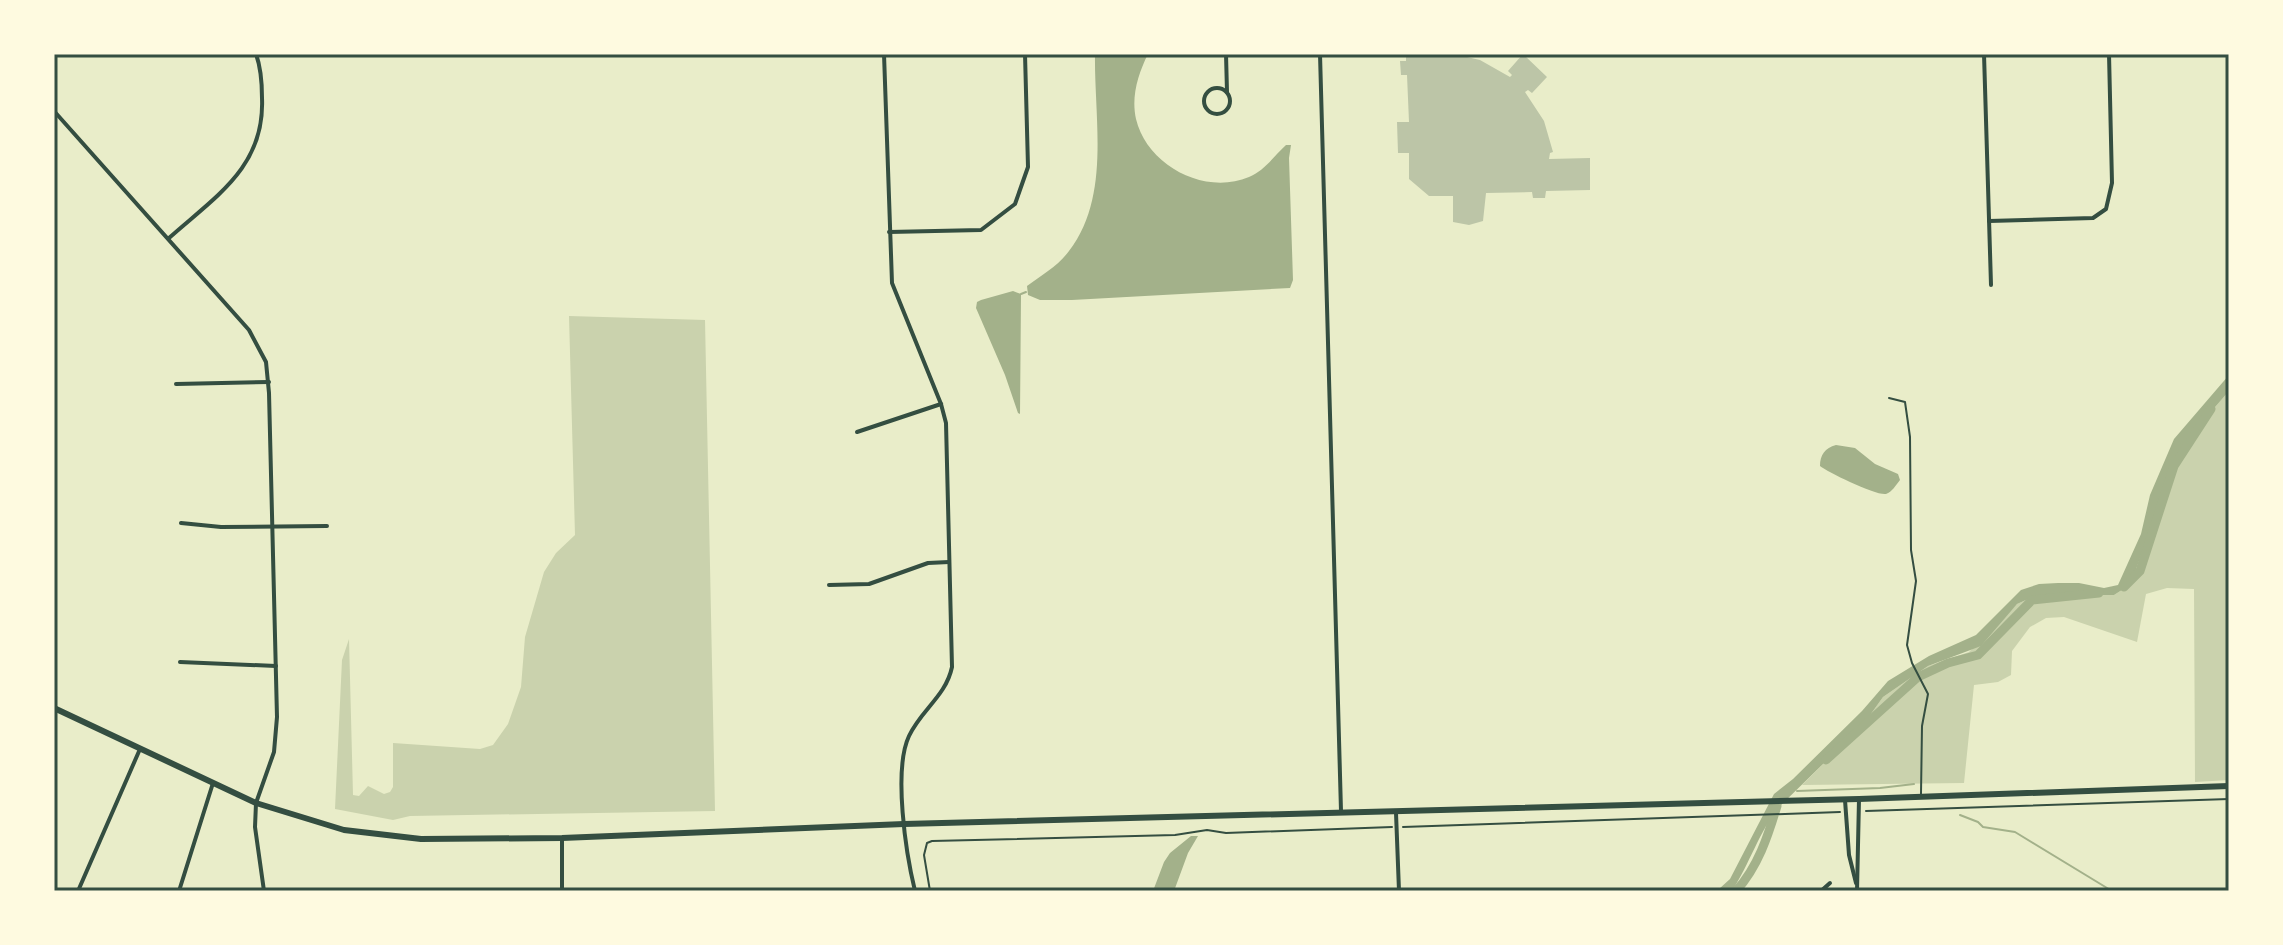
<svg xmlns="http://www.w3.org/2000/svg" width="2283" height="945" viewBox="0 0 2283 945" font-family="'Roboto Condensed',sans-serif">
<rect width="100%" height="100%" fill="#e9edc9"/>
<g fill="#cad2ad">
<polygon points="569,316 705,320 715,811 410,816 393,820 335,809 342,660 349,639 353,795 359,796 368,786 384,794 390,792 393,787 393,743 480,749 493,745 508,724 521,687 525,637 544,572 556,553 575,535"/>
<polygon points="2229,391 2229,780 2195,782 2194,589 2167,588 2146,594 2137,642 2064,617 2046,618 2030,627 2012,651 2011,675 1998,682 1974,685 1964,783 1802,785 1863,725 1883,697 1928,666 1969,652 2017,604 2026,600 2050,595 2114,595 2125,588 2135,572 2178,454 2189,437"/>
</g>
<g fill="#a3b18a">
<path d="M1095,54H1148C1138,74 1131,97 1136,119C1147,165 1204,196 1249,177C1264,171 1274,156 1286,145H1291L1289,158L1293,280L1290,288L1072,300H1040L1028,295L1027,286C1042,275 1058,266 1069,251C1111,196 1094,119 1095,54Z"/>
<polygon points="1013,291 1021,294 1020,414 1018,413 1005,375 976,308 977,302 981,300"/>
<path d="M2229,375V391L2189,437L2178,454L2135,572L2125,588L2114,595H2050L2026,600L2017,604L1981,646L1928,666L1883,697L1863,725L1779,807C1760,830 1749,865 1732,891H1708L1719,889L1730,879L1774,794L1793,779L1862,711L1888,681L1929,656L1976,635L2021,590L2039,584L2058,583H2079L2104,588L2118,585L2141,534L2150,495L2174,439Z"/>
<path d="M1836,445L1855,448L1875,464L1898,474L1900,480C1896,485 1892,492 1886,494C1877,496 1827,472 1820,466C1820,455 1825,448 1836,445Z"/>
<polygon points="1191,836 1198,836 1188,853 1174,891 1153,891 1164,862 1170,853"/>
</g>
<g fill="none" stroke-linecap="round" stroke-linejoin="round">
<g stroke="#a3b18a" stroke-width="2">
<polyline points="1021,294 1026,292"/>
<polyline points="1797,791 1880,788 1914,784"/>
<polyline points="1960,815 1978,822 1983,827 2015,832 2112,891"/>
</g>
<g stroke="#a3b18a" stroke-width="9">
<polyline points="2124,587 2140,571 2174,466 2211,409"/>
<polyline points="1826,760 1918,677 1948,663 1978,655 2032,600 2099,593"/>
<path d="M1736,891C1758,867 1768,836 1777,806"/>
</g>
</g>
<polygon fill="#bcc5a7" points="1406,54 1442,54 1442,56 1454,54 1480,60 1510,77 1512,75 1508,71 1523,54 1547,77 1532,93 1528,90 1525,92 1544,121 1553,152 1550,153 1549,159 1590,158 1590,190 1546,191 1545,198 1533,198 1532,192 1486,193 1483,221 1469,225 1453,222 1453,196 1429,196 1409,179 1409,153 1398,153 1397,122 1409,122 1407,75 1401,75 1400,61 1406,61"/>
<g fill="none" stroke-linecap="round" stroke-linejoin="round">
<g stroke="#344e41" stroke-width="2">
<polyline points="1866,811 2229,799"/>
<polyline points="1403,827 1840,812"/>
<polyline points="930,891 924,855 927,843 932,841 1175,835 1207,830 1226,833 1392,827"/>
</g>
<polyline stroke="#344e41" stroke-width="2" points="1889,398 1905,402 1910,437 1911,550 1916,581 1907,645 1912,663 1928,694 1922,726 1921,794"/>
<g stroke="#344e41" stroke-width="4">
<path d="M884,54L892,283L941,404L946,423L952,667C946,696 921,710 909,736C893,770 906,854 915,891"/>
<polyline points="1226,54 1227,92"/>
<polyline points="1320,54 1341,811"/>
<polyline points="1984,54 1991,285"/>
<circle cx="1217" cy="101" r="13"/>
<polyline points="54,111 249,330 266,362 269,393 277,717 274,752 256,803 255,827 264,891"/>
<polyline points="1989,221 2093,218 2106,209 2112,183 2109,54"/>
<polyline points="889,232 981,230 1015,204 1028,167 1025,54"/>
<path d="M169,238C216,196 265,167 262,98C262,83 261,68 256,54"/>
<polyline points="176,384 269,382"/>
<polyline points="857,432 941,404"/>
<polyline points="181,523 221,527 327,526"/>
<polyline points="829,585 869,584 928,563 949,562"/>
<polyline points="180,662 276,666"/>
<polyline points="1845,800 1849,855 1856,883"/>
<polyline points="1396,813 1399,891"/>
<polyline points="78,891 140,749"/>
<polyline points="179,891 213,783"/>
<polyline points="562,891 562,838"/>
<polyline points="1821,891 1830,883"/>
<polyline points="1857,891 1859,799"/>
</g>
<polyline stroke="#344e41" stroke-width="6" points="54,708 256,803 344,830 421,839 562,838 904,824 1859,799 2229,786"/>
</g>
<rect width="2283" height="945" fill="none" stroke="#fefae0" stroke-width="112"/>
<rect x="56" y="56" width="2171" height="833" fill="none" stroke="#344e41" stroke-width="3"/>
</svg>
